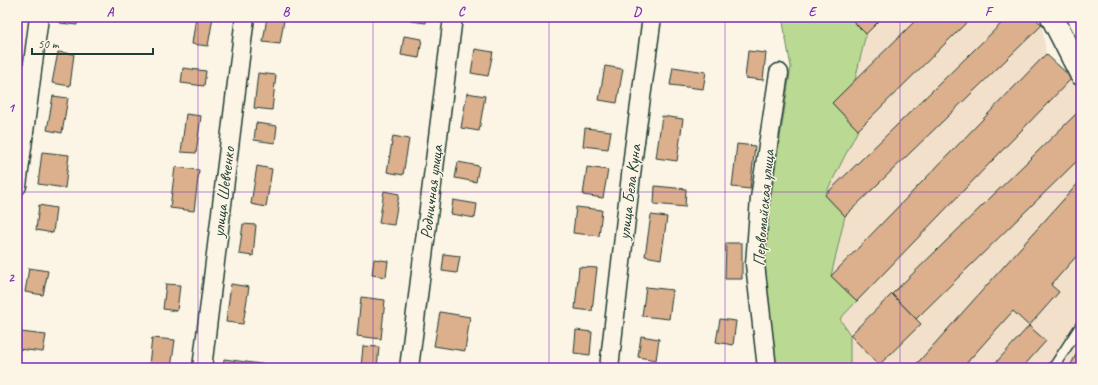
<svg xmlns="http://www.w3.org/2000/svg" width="1098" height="385" viewBox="0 0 1098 385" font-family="Caveat,sans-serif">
<rect width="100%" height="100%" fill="#fcf5e5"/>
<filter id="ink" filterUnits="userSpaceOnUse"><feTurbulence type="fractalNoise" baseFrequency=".025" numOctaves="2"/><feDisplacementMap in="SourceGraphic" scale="8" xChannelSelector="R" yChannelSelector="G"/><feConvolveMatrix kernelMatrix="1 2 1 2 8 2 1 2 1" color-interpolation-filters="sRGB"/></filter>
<g filter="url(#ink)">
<polygon fill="#f2e0cb" points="849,17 1034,17 1042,25 1046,54 1072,78 1081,97 1081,368 850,368 850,335 840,319 831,276 845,216 825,195 858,130 832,103 855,80 866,35"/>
<polygon fill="#bad992" stroke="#6c8b63" points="782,17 849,17 866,34 855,80 832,103 858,130 825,195 845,216 831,276 857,301 840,319 850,335 850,368 770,368 762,290 766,228 791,67"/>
<g fill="#dcaf8d" stroke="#1f3d34">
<polygon points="61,17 78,17 77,25 60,23"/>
<polygon points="196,17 213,17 208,46 192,44"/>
<polygon points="267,17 284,20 280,44 263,42"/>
<polygon points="412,17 427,17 426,23 411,21"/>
<polygon points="849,17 883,17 866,34"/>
<polygon points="919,17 972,17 858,130 832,103"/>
<polygon points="1008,17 1034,17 1042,25 845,216 825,195"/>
<polygon points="404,36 422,39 419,58 401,55"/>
<polygon points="475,49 493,52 488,76 471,73"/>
<polygon points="748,51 766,53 763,80 745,78"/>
<polygon points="58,52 74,54 70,86 52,83"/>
<polygon points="1046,54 1072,78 857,301 831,276"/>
<polygon points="605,66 623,69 617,103 599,100"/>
<polygon points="673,67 706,72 703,89 670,85"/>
<polygon points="183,68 206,71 204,86 181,83"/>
<polygon points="258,73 276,75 272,110 254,108"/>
<polygon points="467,93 485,96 479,131 461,128"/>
<polygon points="53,96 68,98 62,133 47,130"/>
<polygon points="1077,113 1081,118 1081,157 916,319 892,294"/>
<polygon points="186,114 201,116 196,153 181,152"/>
<polygon points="662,116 683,119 677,161 656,158"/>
<polygon points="256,123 277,126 275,143 254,140"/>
<polygon points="585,128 611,131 608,149 583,146"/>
<polygon points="393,136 409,139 403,175 387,172"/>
<polygon points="737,144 755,146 750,189 732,187"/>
<polygon points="42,152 69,155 65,188 38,184"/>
<polygon points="458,162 479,166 476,182 455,178"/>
<polygon points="257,166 272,169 266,207 251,204"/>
<polygon points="175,167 199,170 194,211 170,208"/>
<polygon points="587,167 608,170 603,198 583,195"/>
<polygon points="1081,180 1081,251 1051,285 1059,292 1029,326 1013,311 962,368 913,368"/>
<polygon points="655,186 686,189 685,207 654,204"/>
<polygon points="384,191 399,194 394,225 379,223"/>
<polygon points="453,200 477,204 475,218 451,214"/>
<polygon points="39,205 56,208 53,233 36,230"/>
<polygon points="576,207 602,210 599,236 573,233"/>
<polygon points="651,215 667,217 661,259 645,256"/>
<polygon points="243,224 256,225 253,256 239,254"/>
<polygon points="726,243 742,243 742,279 725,279"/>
<polygon points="444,254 460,256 457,273 442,271"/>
<polygon points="374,259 388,261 386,277 372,275"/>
<polygon points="579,267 597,268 592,311 575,309"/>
<polygon points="29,268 48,271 43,295 25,292"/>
<polygon points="166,284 180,285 177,311 163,309"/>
<polygon points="231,284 249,287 243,324 226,322"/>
<polygon points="646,287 673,290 669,319 642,316"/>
<polygon points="892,294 921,324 879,365 850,335"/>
<polygon points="361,297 385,300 381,339 357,336"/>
<polygon points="440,312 470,317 465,351 434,346"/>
<polygon points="720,319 736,321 733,345 716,342"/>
<polygon points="1029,326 1046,341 1022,368 991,368"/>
<polygon points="576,330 592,332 590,355 574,353"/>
<polygon points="21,332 46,335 43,352 19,349"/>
<polygon points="641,336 659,339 656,360 638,357"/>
<polygon points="152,338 175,340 171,368 149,365"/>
<polygon points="1081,345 1081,368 1069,368"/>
<polygon points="363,346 379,347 377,368 361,368"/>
<polygon points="224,359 268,365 268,368 223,368"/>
</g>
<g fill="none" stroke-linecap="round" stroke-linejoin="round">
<g stroke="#1f3d34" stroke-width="12">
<polyline id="lane" points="1051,368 1055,365 1081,325"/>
</g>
<g stroke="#1f3d34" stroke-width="21">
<g id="street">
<polyline points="17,186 39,17"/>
<polyline points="202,368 245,17"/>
<polyline points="409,368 453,17"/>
<polyline points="609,368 634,149 652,17"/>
<polyline points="767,368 755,264 760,198 779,73"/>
</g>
</g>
<g stroke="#1f3d34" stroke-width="25">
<polyline id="secondary" points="1052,17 1081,74"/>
</g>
<use href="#lane" stroke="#fcf5e5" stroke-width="9"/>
<use href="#street" stroke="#fcf5e5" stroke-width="18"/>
<use href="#secondary" stroke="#fcf5e5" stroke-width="22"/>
</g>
</g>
<path fill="none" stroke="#7b2cbf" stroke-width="1" stroke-opacity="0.55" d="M198,17V368M373,17V368M549,17V368M725,17V368M900,17V368M17,192H1081"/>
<g text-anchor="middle" stroke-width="3" stroke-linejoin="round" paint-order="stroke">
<g font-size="17" fill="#1f3d34" stroke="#fcf5e5">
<text transform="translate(223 192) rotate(-83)" y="6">улица Шевченко</text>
<text transform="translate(431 192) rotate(-83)" y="6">Родничная улица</text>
<text transform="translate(629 192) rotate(-83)" y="6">улица Бела Куна</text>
<text transform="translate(763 208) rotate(-85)" y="6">Первомайская улица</text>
</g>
</g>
<rect width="1098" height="385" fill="none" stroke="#fcf5e5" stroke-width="44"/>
<path d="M32 48v6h121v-6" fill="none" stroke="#1f3d34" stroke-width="2"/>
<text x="38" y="48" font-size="12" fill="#1f3d34" stroke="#fcf5e5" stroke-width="3" paint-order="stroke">50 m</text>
<rect x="22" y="22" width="1054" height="341" fill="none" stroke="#7b2cbf" stroke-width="1.5"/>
<g font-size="13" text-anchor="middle" font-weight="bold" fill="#7b2cbf">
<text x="110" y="16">A</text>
<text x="286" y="16">B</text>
<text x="461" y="16">C</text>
<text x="637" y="16">D</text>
<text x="812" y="16">E</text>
<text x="988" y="16">F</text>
<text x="11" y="112">1</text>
<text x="11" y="282">2</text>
</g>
</svg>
